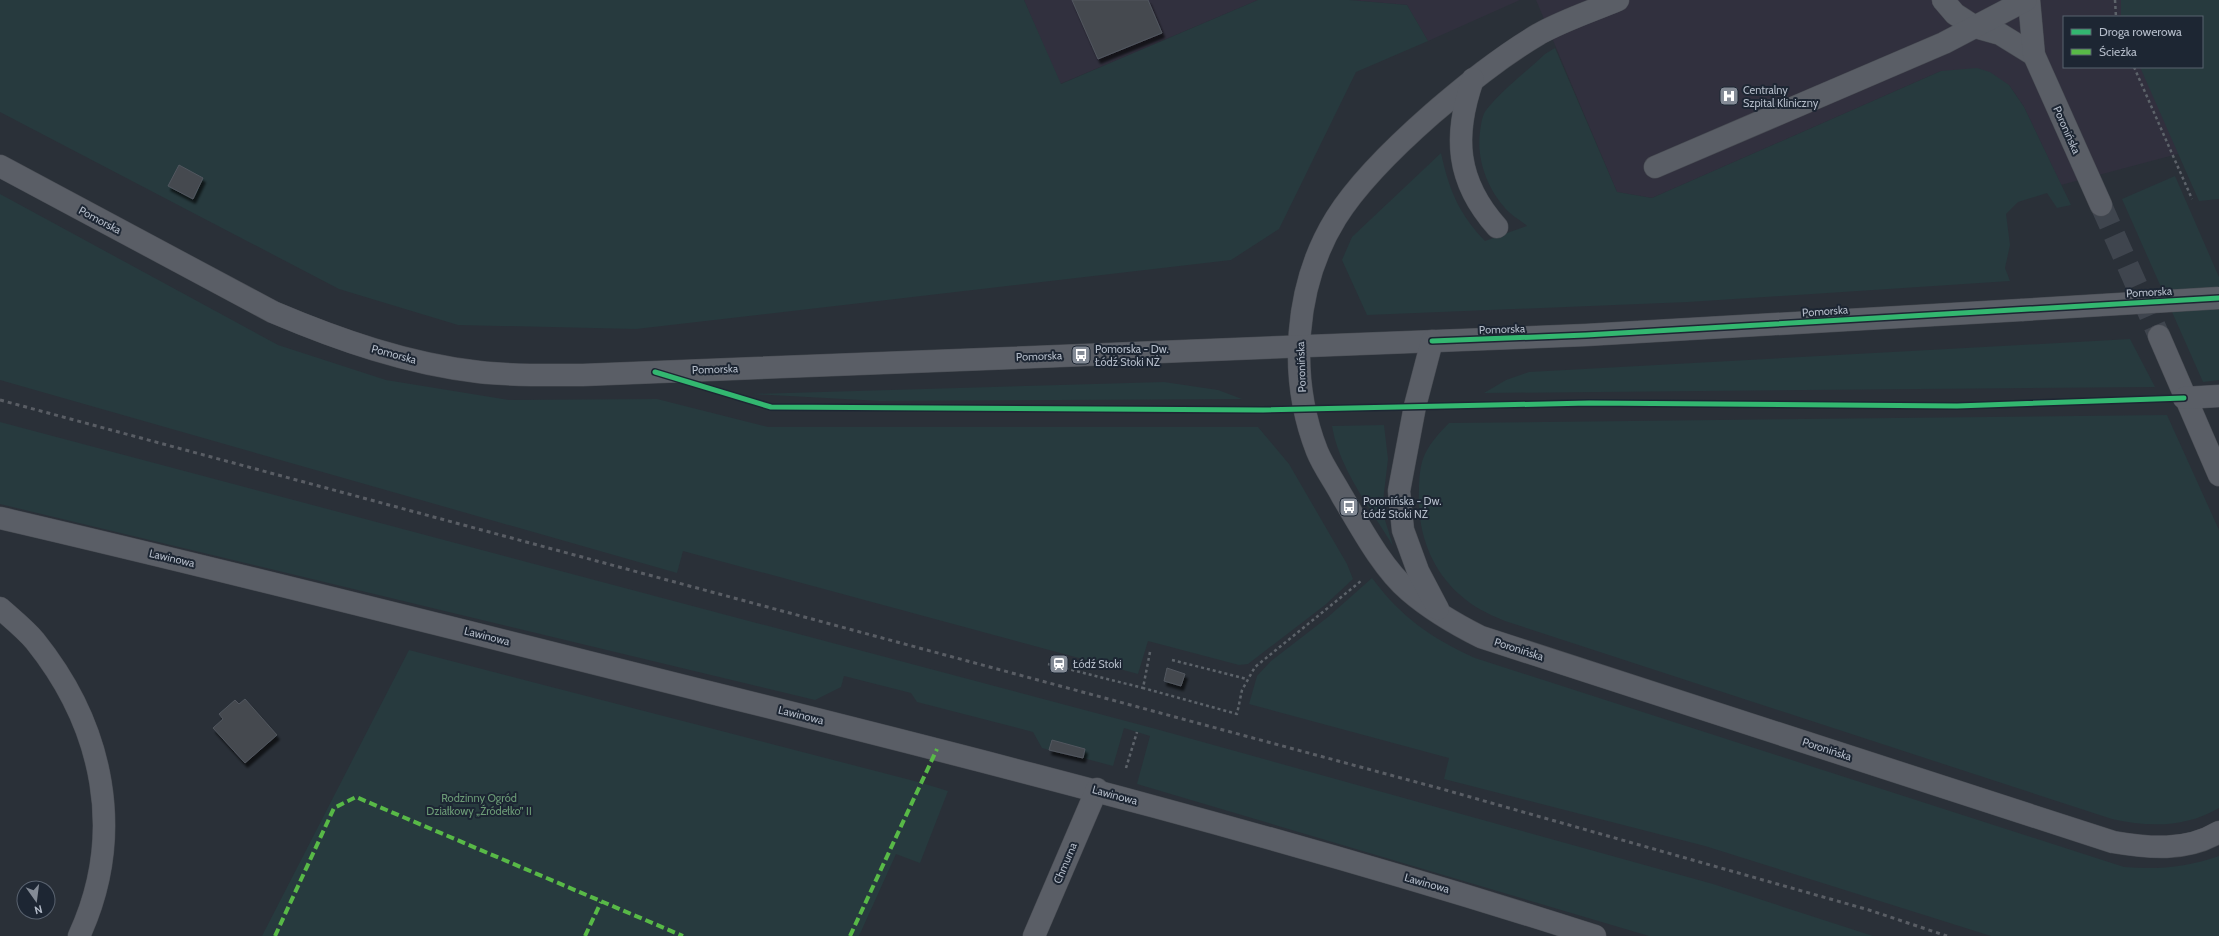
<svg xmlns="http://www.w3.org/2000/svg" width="2219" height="936" viewBox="0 0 2219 936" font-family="Cabin,sans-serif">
<defs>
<filter id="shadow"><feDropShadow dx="2.5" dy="4.5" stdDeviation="1" flood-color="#0009"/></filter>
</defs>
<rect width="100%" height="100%" fill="#2a3038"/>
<g fill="#31303e" fill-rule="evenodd">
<polygon points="1024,0 1258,0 1060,84"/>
<polygon points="1349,0 1520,0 1428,41 1407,5"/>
<path d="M1536,0H2219V143L2061,185L2024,107L2009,85L1941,71L1652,198L1617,192ZM2064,17H2202V67H2064Z"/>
</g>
<g fill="#273a3e">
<polygon points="0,0 1024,0 1061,84 1258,0 1349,0 1407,5 1428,41 1356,72 1279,229 1231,260 636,329 458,325 339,289 0,112"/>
<polygon points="2121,0 2219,0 2219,199 2199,201 2140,67 2202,67 2202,17 2121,17"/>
<path d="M1555,48L1617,192L1652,198L1941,71L1977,68L1990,72L2009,85L2024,107L2071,205L2057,208L2047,193L2018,202L2006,214L2010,245L2005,268L2010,281L1688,302L1367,315L1342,260L1352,237L1441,153C1449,190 1459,214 1485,241L1527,226C1522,221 1515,218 1510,213C1489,193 1476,161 1480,132C1481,125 1482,114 1487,109C1503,89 1526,72 1545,54Z"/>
<polygon points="2175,176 2219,277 2219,380 2203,382 2122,199"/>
<polygon points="0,194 278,345 386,380 509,400 657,399 768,427 1258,427 1289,464 1347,564 1353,579 1325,605 1248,664 1239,665 1148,641 1138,674 683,551 677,573 0,380"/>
<polygon points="2130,339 2155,387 1484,393 1506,380 1529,372"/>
<polygon points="1164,382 1218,390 1242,399 880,401 751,394"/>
<path d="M2167,415L2219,530V808C2185,828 2149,827 2112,819L1505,621C1488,614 1473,607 1459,594C1429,567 1417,529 1419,490C1419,479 1420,464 1425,454C1431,442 1440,432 1449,423Z"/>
<polygon points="0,422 1156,729 1713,884 1873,936 1649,936 1137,784 1150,736 1124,728 1113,766 1083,758 1085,749 1052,740 1049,750 1042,748 1033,732 917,702 911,693 844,676 841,687 815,700 0,504"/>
<path d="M1384,425L1388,459L1383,501L1385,520L1393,546C1371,509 1339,469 1332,426Z"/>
<path d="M1372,578C1401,617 1431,638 1475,658L2124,867C2158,870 2187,867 2219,856V936H1991L1705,846L1444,779L1449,758L1249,704L1257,676L1271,661L1328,617Z"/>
<polygon points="409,650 922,783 948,791 920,863 896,854 859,936 262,936"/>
</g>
<g fill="#444950" stroke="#52575f" filter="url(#shadow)">
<polygon points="1072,0 1148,0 1162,33 1098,59"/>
<polygon points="179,165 203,178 193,199 168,186"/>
<polygon points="1167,668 1185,674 1181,686 1164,681"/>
<polygon points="245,699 277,735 245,763 213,728 223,719 219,714 235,700 239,704"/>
<polygon points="1052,740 1085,749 1083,758 1049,750"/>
</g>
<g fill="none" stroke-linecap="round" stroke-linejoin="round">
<polyline stroke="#3f454e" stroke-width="22" stroke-dasharray="22 11" stroke-linecap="butt" points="2101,205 2159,336"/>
<g stroke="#484c53" stroke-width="23">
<g id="minor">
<path d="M1618,0C1592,11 1564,20 1539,34C1500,57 1466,85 1432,114C1399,143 1359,181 1336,218C1294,286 1288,377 1317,451C1323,466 1334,481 1342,496C1360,526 1382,568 1409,591C1431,610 1455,624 1481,637L2113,842C2148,848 2186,852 2219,832"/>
<polyline points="1943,0 1955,14 1975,27 2000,34 2034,55"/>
<polyline points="2029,0 2034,55 2101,205"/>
<path d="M1473,79C1453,136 1456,181 1497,227"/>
<path d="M0,166L273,312C339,340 408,364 479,372C514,376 548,375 583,375L1586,335L2021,310"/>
<polyline points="1655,167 1944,43 2026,0"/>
<polyline points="2159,336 2219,475"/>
<polyline points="1432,341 1415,406 1399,491 1403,530 1418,571 1438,609"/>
<polyline points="2184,398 2219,396"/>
<path d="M0,518C237,573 472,633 708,692C1006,766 1303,842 1595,936"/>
<path d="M0,608C11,618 25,629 35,641C104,727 126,834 79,936"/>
<polyline points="1034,936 1097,789"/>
</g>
</g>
<g stroke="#5d636a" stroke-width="2.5" stroke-dasharray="3 3" stroke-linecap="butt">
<polyline points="2115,0 2116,17"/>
<polyline points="2134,67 2192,199"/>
<polyline points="1150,652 1143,688 1237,714 1242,690 1255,667 1361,581"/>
<polyline points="1172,660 1247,679"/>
<polyline points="1048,664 1143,688"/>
<polyline points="1126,768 1137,732"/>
</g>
<use href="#minor" stroke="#5a5e66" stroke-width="22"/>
<polyline stroke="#595d64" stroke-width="3" stroke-dasharray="4 4" stroke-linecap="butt" points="0,400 1442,789 1869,910 1947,936"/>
<g stroke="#484c53" stroke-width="23" stroke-linecap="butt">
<polyline id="minor-bridge" points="2021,310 2219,298"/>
</g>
<use href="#minor-bridge" stroke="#5a5e66" stroke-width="22"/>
<g stroke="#58b947" stroke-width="4" stroke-dasharray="8 4" stroke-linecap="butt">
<polyline points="275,936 334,808 356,797 683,936"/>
<polyline points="585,936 601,902"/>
<polyline points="850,936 937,749"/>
</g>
<g stroke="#1d2633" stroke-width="8">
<g id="cycleway">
<polyline points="1432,341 1586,335 2219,298"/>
<polyline points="655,372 771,407 1263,410 1589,403 1957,406 2184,398"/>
</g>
</g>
<use href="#cycleway" stroke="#33b770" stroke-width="5"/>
</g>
<defs>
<g id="hospital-square" transform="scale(1)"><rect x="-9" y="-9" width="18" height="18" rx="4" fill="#848b96" stroke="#1d2633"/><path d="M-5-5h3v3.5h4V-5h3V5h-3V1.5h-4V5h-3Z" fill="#fff"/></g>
<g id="bus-square" transform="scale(1)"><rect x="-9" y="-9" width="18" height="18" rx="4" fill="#848b96" stroke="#1d2633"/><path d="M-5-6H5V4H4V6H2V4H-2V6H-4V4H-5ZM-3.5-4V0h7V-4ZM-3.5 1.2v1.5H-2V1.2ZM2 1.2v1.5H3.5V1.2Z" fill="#fff"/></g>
<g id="station-square" transform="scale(1)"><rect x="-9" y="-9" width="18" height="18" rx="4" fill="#848b96" stroke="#1d2633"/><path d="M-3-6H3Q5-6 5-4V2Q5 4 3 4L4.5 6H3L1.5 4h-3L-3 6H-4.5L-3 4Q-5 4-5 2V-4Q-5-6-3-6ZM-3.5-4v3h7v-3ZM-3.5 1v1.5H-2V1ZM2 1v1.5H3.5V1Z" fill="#fff"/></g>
</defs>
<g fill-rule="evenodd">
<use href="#hospital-square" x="1729" y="96"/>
<use href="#bus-square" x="1081" y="355"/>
<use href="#bus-square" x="1349" y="507"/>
<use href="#station-square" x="1059" y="664"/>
</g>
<g text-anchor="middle" stroke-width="4" stroke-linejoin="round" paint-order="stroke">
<g font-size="11" fill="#b4bcc9" stroke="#1d2633" text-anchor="start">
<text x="1743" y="94">Centralny<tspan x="1743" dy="13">Szpital Kliniczny</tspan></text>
<text x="1095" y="353">Pomorska - Dw.<tspan x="1095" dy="13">Łódź Stoki NŻ</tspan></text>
<text x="1363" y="505">Poronińska - Dw.<tspan x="1363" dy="13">Łódź Stoki NŻ</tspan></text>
<text x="1073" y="668">Łódź Stoki</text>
</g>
<g font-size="11" fill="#b4bcc9" stroke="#1d2633">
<text transform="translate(2067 130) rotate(66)" y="4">Poronińska</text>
<text transform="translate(100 220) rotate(28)" y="4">Pomorska</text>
<text transform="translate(2149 292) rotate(-3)" y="4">Pomorska</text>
<text transform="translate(1825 311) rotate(-4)" y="4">Pomorska</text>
<text transform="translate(1502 329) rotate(-2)" y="4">Pomorska</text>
<text transform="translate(394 354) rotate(15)" y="4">Pomorska</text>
<text transform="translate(1039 356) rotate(-2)" y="4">Pomorska</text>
<text transform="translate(1301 367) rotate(-92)" y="4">Poronińska</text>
<text transform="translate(715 369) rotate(-2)" y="4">Pomorska</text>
<text transform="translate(172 558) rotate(13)" y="4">Lawinowa</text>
<text transform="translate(487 636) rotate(14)" y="4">Lawinowa</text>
<text transform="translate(1519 649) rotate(18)" y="4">Poronińska</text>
<text transform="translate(801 715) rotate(14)" y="4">Lawinowa</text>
<text transform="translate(1827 749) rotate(18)" y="4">Poronińska</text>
<text transform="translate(1115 795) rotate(15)" y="4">Lawinowa</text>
<text transform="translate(1065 863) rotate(-67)" y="4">Chmurna</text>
<text transform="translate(1427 883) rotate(16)" y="4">Lawinowa</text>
</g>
<g font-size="11" fill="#6b9a76" stroke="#1d2633">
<text x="479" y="802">Rodzinny Ogród<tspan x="479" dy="13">Działkowy „Źródełko” II</tspan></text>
</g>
</g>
<rect x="2063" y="16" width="140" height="52" fill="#1d2633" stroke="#59626f"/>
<rect x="2071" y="29" width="20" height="6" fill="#33b770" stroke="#59626f"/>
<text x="2099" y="36" font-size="12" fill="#b4bcc9">Droga rowerowa</text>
<rect x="2071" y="49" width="20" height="6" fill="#58b947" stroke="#59626f"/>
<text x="2099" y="56" font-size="12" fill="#b4bcc9">Ścieżka</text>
<g transform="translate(36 900) rotate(166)"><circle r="19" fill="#1d2633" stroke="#59626f"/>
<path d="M0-3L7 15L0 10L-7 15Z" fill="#848b96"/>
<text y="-6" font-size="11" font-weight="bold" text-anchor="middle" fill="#b4bcc9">N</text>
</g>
</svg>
